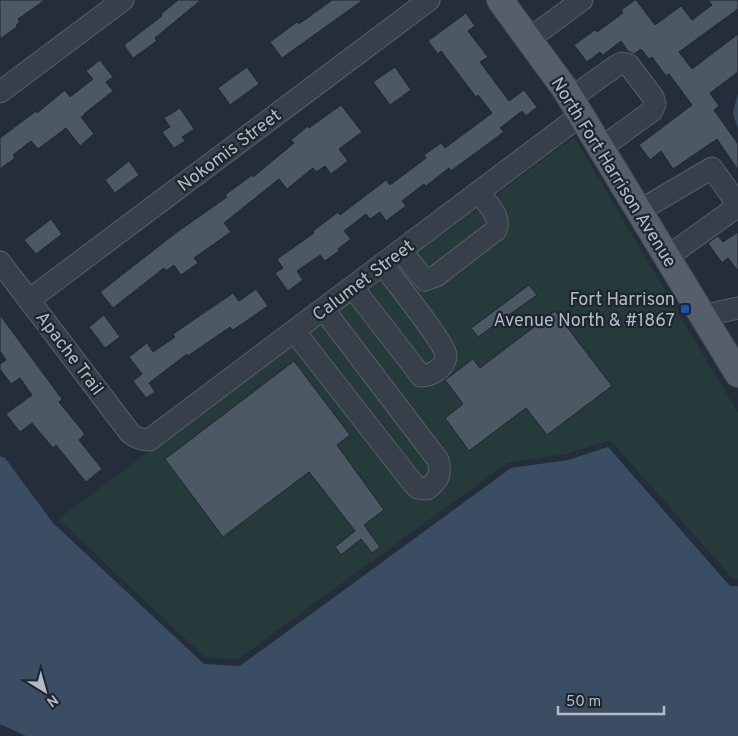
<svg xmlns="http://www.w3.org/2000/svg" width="738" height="736" viewBox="0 0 738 736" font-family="Overpass,sans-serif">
<rect width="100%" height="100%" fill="#242e3a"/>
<polygon fill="#263a3b" points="574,137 738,413 738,579 733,579 613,443 607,441 566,454 507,463 238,659 206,658 58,519"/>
<g fill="#3a4d62">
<polygon points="738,93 738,129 733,113"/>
<polygon points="608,447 730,586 738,586 738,736 26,736 0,724 0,456 5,458 53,523 204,664 240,666 511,468 568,460"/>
</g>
<g fill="#4c5965" stroke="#1f2731">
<polygon points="0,0 45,0 18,19 20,22 16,25 17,27 0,39"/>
<polygon points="178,0 201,0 155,38 157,41 133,58 124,45 162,16 161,14"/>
<polygon points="332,0 363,0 282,58 270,42 297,22 299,24"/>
<polygon points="635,0 636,0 655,25 681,6 692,20 712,5 708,0 738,0 738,9 679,52 692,69 738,34 738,72 710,93 719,106 714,110 738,144 738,170 717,139 673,169 661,151 650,160 639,145 692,105 669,74 666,76 652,57 649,59 641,49 634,54 628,51 621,41 603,55 600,52 587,62 574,45 595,30 597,32 623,13 621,10"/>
<polygon points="466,13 475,26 468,31 488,57 480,62 509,101 524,90 537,107 526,116 522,111 500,128 504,132 493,140 451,171 449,168 426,186 424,184 402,201 406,206 386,221 380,212 370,219 366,214 344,231 351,239 338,249 339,251 325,261 320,255 297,271 303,280 288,291 275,273 283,268 277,259 314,233 313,231 338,212 340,215 386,180 390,185 426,158 424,155 441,143 445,148 492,113 478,95 476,97 441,51 438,54 428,41"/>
<polygon points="100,60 113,77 106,82 113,91 84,114 85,115 81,117 94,134 80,146 66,128 38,149 31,141 13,155 15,158 0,169 0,138 36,111 37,113 65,90 70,97 93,79 86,71"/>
<polygon points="247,67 259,84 230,105 218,88"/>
<polygon points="395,67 411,90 390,105 373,82"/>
<polygon points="341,105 362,132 339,149 348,161 331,174 325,166 316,172 313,168 287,189 279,179 224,223 231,232 194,258 198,263 181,275 174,265 166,271 164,268 113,308 100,292 177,232 227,197 225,195 252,175 253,177 294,143 291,140 308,126 309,128"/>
<polygon points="180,108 194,129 182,137 185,141 174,148 162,132 170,127 164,118"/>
<polygon points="129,161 139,175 115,193 105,180"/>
<polygon points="51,219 62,234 36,254 24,240"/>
<polygon points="738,232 738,271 728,258 722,263 708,243 718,236 723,242"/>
<polygon points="529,285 537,295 478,337 471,328"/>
<polygon points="256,289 268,306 233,330 230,327 188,356 187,354 149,383 155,392 146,398 133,381 142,374 129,357 147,343 153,352 175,337 173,334 233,293 239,301"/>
<polygon points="555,311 612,386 547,435 526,408 469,451 445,418 463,404 445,380 473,359 480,368"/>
<polygon points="0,315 62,399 59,402 85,434 79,440 102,469 86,482 56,445 53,448 32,423 20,432 6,414 32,395 20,378 11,384 0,369 0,364 6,360 0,351"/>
<polygon points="104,315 120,337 105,348 89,327"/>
<polygon points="294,361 350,435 337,445 384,510 364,525 380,547 372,553 361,539 341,555 335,547 355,531 309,472 223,537 165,459"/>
</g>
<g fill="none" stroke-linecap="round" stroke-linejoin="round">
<g stroke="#565e68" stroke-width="23">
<g id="minor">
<polyline points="529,39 582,0"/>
<polyline points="0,92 123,0"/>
<polyline points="571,98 616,66 622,63 628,64 653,97 655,104 652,111 601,148"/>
<polyline points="639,211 712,168 738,205"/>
<path d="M401,251L425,280L436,276L496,230C502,216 487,204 479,193"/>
<polyline points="667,257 738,206"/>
<path d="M0,262L130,433C136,438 141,440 149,440L581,115"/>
<path d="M353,288L415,368L421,376C429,376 433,373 439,369C443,365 446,361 446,355C444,342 394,280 383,265"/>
<polyline points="29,300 429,0"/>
<polyline points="702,316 738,308"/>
<path d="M295,332L412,482L418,488L427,489C438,480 442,475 438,460L324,310"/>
</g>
</g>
<g stroke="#414953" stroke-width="28">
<polyline id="major" points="500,0 565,89 738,374"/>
</g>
<use href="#minor" stroke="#37404a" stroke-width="21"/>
<use href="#major" stroke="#555f6a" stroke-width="26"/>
</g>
<rect fill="#1a4fb4" stroke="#1d252f" stroke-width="2" x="680" y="304" width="10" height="10" rx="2.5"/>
<g text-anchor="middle" stroke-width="4.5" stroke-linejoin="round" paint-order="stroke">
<g font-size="18" fill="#b3bbc6" stroke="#1d252f">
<text transform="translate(229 150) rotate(-37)" y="6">Nokomis Street</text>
<text transform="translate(614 172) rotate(58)" y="6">North Fort Harrison Avenue</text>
<text transform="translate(363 280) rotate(-37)" y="6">Calumet Street</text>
<text transform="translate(70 353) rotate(53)" y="6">Apache Trail</text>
</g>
<g font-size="18" fill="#b3bbc6" stroke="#1d252f" text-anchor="end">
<text x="675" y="305">Fort Harrison<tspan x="675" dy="21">Avenue North &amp; #1867</tspan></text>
</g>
</g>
<g transform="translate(45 691) rotate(143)" stroke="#1d252f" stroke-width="4" paint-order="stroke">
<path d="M0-4L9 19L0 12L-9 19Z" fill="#b3bbc6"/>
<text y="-8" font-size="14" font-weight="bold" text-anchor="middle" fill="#b3bbc6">N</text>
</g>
<path d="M558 706v8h106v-8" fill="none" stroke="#b3bbc6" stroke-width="2.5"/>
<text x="566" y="706" font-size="15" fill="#b3bbc6" stroke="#1d252f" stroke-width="4" paint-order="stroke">50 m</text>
</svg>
